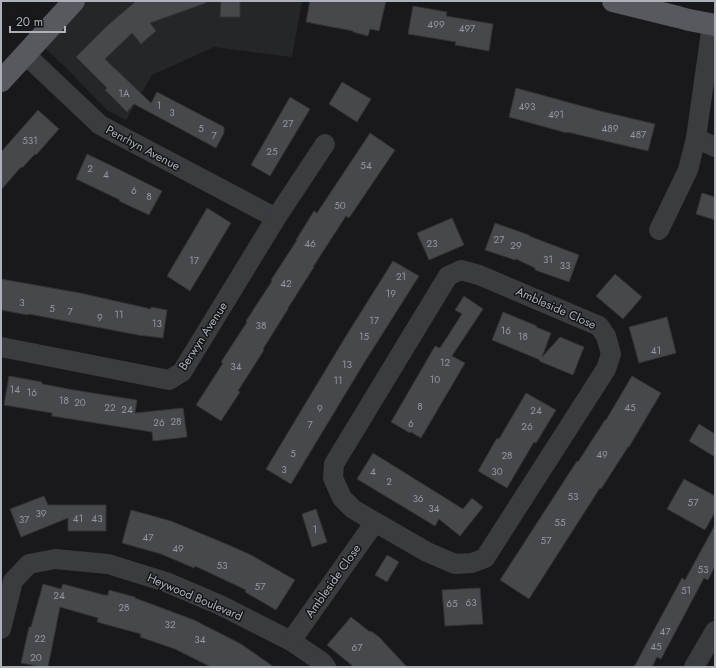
<svg xmlns="http://www.w3.org/2000/svg" width="716" height="668" viewBox="0 0 716 668" font-family="Jost,sans-serif">
<rect width="100%" height="100%" fill="#19191b"/>
<polygon fill="#252628" points="86,1 302,1 292,57 214,47 152,75 126,120 107,110 65,67 44,47 72,15"/>
<g fill="#46484b" stroke="#343437">
<polygon points="136,1 206,1 206,3 150,23 156,31 141,44 132,33 105,59 151,103 157,92 224,127 224,133 216,148 134,104 127,112 105,90 107,88 76,57 108,25"/>
<polygon points="221,1 240,1 240,17 220,17"/>
<polygon points="310,1 386,1 379,31 370,29 368,36 353,32 353,31 306,22"/>
<polygon points="413,6 447,12 446,16 493,24 489,51 455,45 456,42 408,34"/>
<polygon points="342,82 371,99 357,122 329,104"/>
<polygon points="516,88 600,111 655,124 648,151 567,132 567,133 509,117"/>
<polygon points="290,97 310,109 270,176 251,165"/>
<polygon points="38,110 59,129 36,155 35,154 22,168 21,167 1,190 1,152"/>
<polygon points="370,133 395,150 349,218 346,216 313,267 314,267 288,308 288,309 263,349 264,350 238,391 240,392 221,421 196,405 223,363 221,362 247,322 246,321 272,281 271,280 297,240 296,240 314,211 317,213"/>
<polygon points="87,154 118,169 162,191 149,215 119,201 120,200 76,179"/>
<polygon points="702,193 715,197 715,220 696,214"/>
<polygon points="207,208 231,223 190,291 167,276"/>
<polygon points="452,218 464,245 429,260 417,233"/>
<polygon points="495,223 529,235 529,236 579,255 569,282 535,270 535,268 516,259 515,260 485,250"/>
<polygon points="393,261 419,276 364,363 291,484 266,469 346,336"/>
<polygon points="615,274 642,297 623,319 596,296"/>
<polygon points="1,279 80,293 151,309 151,307 167,310 163,338 138,335 29,314 28,315 1,310"/>
<polygon points="464,296 483,309 452,356 465,363 421,438 411,432 410,433 391,422 435,346 440,348 462,314 455,310"/>
<polygon points="503,312 537,326 536,327 551,333 542,357 560,337 584,347 573,375 539,361 540,360 492,340"/>
<polygon points="667,317 676,353 639,363 629,327"/>
<polygon points="9,376 42,382 42,384 74,390 137,400 135,413 183,408 187,437 153,441 152,432 52,416 52,413 4,405"/>
<polygon points="632,376 661,393 629,447 628,447 601,489 600,488 529,599 500,580 577,461 578,462 605,420 606,420"/>
<polygon points="526,393 556,410 536,443 534,442 507,488 478,471 497,438 499,439"/>
<polygon points="699,424 715,434 715,457 689,441"/>
<polygon points="373,453 463,509 472,498 483,507 460,536 439,519 435,526 357,479"/>
<polygon points="684,479 715,496 715,512 705,530 667,509"/>
<polygon points="44,496 48,505 106,505 106,531 68,531 68,518 21,537 10,509"/>
<polygon points="316,509 327,542 312,547 302,514"/>
<polygon points="131,510 171,521 231,546 251,555 295,580 276,610 245,592 246,590 195,566 194,568 161,554 122,543"/>
<polygon points="715,525 715,566 708,580 704,578 661,659 657,657 652,667 634,667 682,578 685,580"/>
<polygon points="387,555 399,562 387,582 375,575"/>
<polygon points="43,584 61,589 63,584 104,595 108,595 109,590 135,597 135,598 194,620 241,644 274,667 211,667 175,649 140,637 141,634 97,622 98,618 60,607 48,667 42,667 21,663 29,627 31,627"/>
<polygon points="480,588 483,624 445,626 442,590"/>
<polygon points="351,617 370,632 371,631 379,637 407,667 354,667 327,645"/>
</g>
<g fill="none" stroke-linecap="round" stroke-linejoin="round">
<g stroke="#3b3c40" stroke-width="20">
<polyline points="712,25 696,138 715,147"/>
<polyline points="26,55 100,125 276,218"/>
<polyline points="659,230 688,170 696,138"/>
<polyline points="1,347 169,380 182,372 276,218 325,144"/>
<polyline points="1,629 13,581 29,564 55,559 108,564 166,582 220,605 291,641 322,662 326,667"/>
<polyline points="291,641 375,522 427,552 455,564 472,563 485,558 606,369 611,354 606,336 599,326 479,275 461,270 448,276 334,464 333,478 342,498 353,509 375,522"/>
<polyline points="694,667 715,631"/>
</g>
<g stroke="#57595f" stroke-width="22">
<polyline points="613,1 678,17 689,20 715,25"/>
<polyline points="1,81 74,1"/>
</g>
</g>
<g text-anchor="middle" stroke-width="3" stroke-linejoin="round" paint-order="stroke">
<g font-size="10" fill="#93989e">
<text x="436" y="28">499</text>
<text x="467" y="32">497</text>
<text x="124" y="97">1A</text>
<text x="159" y="109">1</text>
<text x="527" y="110">493</text>
<text x="172" y="116">3</text>
<text x="556" y="118">491</text>
<text x="288" y="127">27</text>
<text x="201" y="132">5</text>
<text x="610" y="132">489</text>
<text x="638" y="138">487</text>
<text x="214" y="139">7</text>
<text x="30" y="144">531</text>
<text x="272" y="155">25</text>
<text x="366" y="169">54</text>
<text x="90" y="172">2</text>
<text x="106" y="178">4</text>
<text x="134" y="194">6</text>
<text x="149" y="200">8</text>
<text x="340" y="209">50</text>
<text x="499" y="243">27</text>
<text x="310" y="247">46</text>
<text x="432" y="247">23</text>
<text x="516" y="249">29</text>
<text x="548" y="263">31</text>
<text x="194" y="264">17</text>
<text x="565" y="269">33</text>
<text x="401" y="280">21</text>
<text x="286" y="287">42</text>
<text x="391" y="297">19</text>
<text x="22" y="306">3</text>
<text x="52" y="312">5</text>
<text x="70" y="315">7</text>
<text x="119" y="318">11</text>
<text x="100" y="321">9</text>
<text x="374" y="324">17</text>
<text x="157" y="327">13</text>
<text x="261" y="329">38</text>
<text x="506" y="334">16</text>
<text x="364" y="340">15</text>
<text x="523" y="340">18</text>
<text x="656" y="354">41</text>
<text x="445" y="366">12</text>
<text x="347" y="368">13</text>
<text x="236" y="370">34</text>
<text x="435" y="383">10</text>
<text x="338" y="384">11</text>
<text x="15" y="393">14</text>
<text x="32" y="396">16</text>
<text x="64" y="404">18</text>
<text x="80" y="406">20</text>
<text x="420" y="410">8</text>
<text x="110" y="411">22</text>
<text x="630" y="411">45</text>
<text x="320" y="412">9</text>
<text x="127" y="413">24</text>
<text x="536" y="414">24</text>
<text x="176" y="425">28</text>
<text x="159" y="426">26</text>
<text x="411" y="427">6</text>
<text x="310" y="428">7</text>
<text x="527" y="430">26</text>
<text x="293" y="457">5</text>
<text x="602" y="458">49</text>
<text x="507" y="459">28</text>
<text x="284" y="473">3</text>
<text x="373" y="475">4</text>
<text x="497" y="475">30</text>
<text x="389" y="485">2</text>
<text x="573" y="500">53</text>
<text x="418" y="502">36</text>
<text x="693" y="506">57</text>
<text x="434" y="512">34</text>
<text x="41" y="517">39</text>
<text x="78" y="522">41</text>
<text x="97" y="522">43</text>
<text x="24" y="523">37</text>
<text x="560" y="526">55</text>
<text x="315" y="533">1</text>
<text x="148" y="541">47</text>
<text x="546" y="544">57</text>
<text x="178" y="552">49</text>
<text x="222" y="569">53</text>
<text x="703" y="573">53</text>
<text x="260" y="590">57</text>
<text x="686" y="594">51</text>
<text x="59" y="599">24</text>
<text x="471" y="606">63</text>
<text x="452" y="607">65</text>
<text x="124" y="611">28</text>
<text x="170" y="628">32</text>
<text x="665" y="635">47</text>
<text x="40" y="642">22</text>
<text x="200" y="643">34</text>
<text x="656" y="650">45</text>
<text x="357" y="651">67</text>
<text x="36" y="661">20</text>
</g>
<g font-size="12" fill="#adb2ba" stroke="#141416">
<text transform="translate(143 148) rotate(28)" y="4">Penrhyn Avenue</text>
<text transform="translate(556 308) rotate(24)" y="4">Ambleside Close</text>
<text transform="translate(203 336) rotate(-57)" y="4">Berwyn Avenue</text>
<text transform="translate(333 581) rotate(-55)" y="4">Ambleside Close</text>
<text transform="translate(195 597) rotate(23)" y="4">Heywood Boulevard</text>
</g>
</g>
<rect width="716" height="668" fill="none" stroke="#adb2ba" stroke-width="4"/>
<path d="M10 26v6h55v-6" fill="none" stroke="#adb2ba" stroke-width="2"/>
<text x="16" y="26" font-size="12" fill="#adb2ba" stroke="#141416" stroke-width="3" paint-order="stroke">20 m</text>
</svg>
